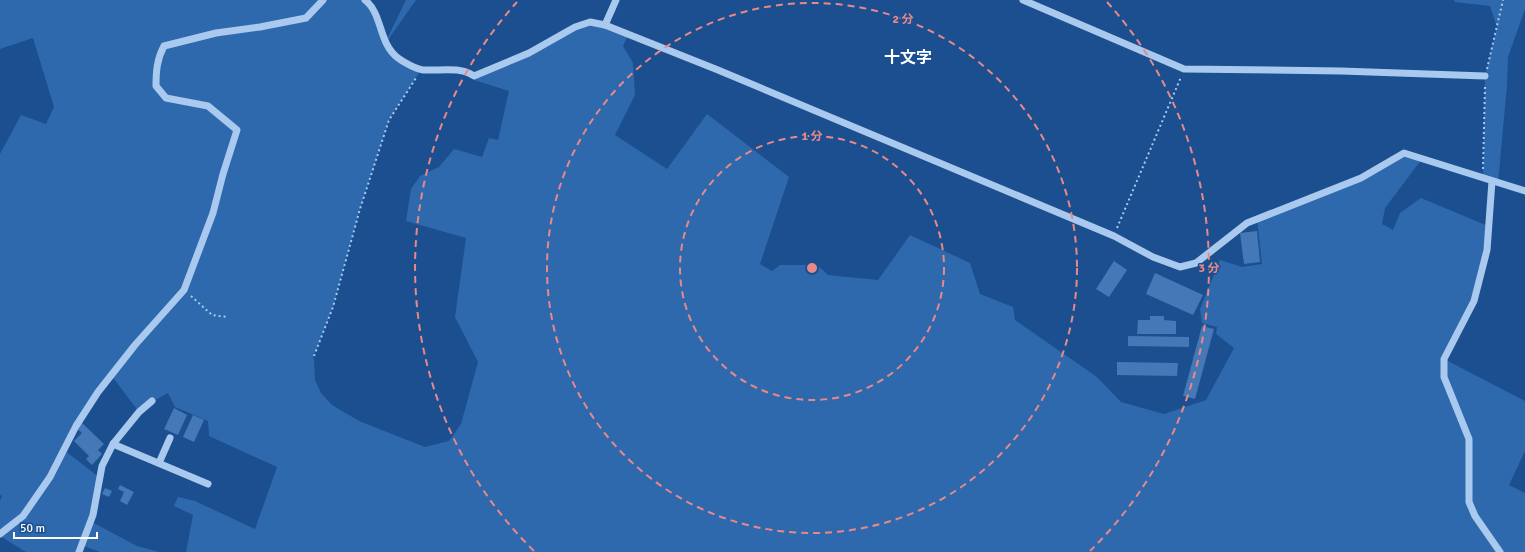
<svg xmlns="http://www.w3.org/2000/svg" width="1525" height="552" viewBox="0 0 1525 552" font-family="Signika,'Noto Sans JP',sans-serif">
<rect width="100%" height="100%" fill="#1b4f8f"/>
<g fill="#2e69ad">
<polygon points="0,0 365,0 371,5 385,43 406,0 416,0 385,44 398,58 421,70 389,120 360,209 333,307 316,351 313,355 314,361 315,380 321,393 332,405 359,421 425,447 449,441 461,424 478,362 455,317 466,238 406,221 411,189 420,176 439,167 454,149 482,157 489,138 498,140 509,91 474,80 474,76 590,22 628,35 623,46 633,63 635,95 615,135 667,169 707,114 789,177 760,264 772,271 780,265 817,265 828,275 878,280 910,235 970,263 980,294 1013,307 1015,320 1097,377 1121,402 1164,414 1206,400 1234,348 1216,334 1217,327 1202,323 1200,309 1220,260 1242,267 1262,264 1257,219 1361,178 1404,153 1422,159 1385,208 1382,224 1393,230 1400,213 1421,198 1488,226 1474,301 1444,359 1525,401 1525,451 1509,485 1525,493 1525,552 186,552 193,515 174,506 178,497 195,501 255,529 277,467 209,436 208,421 175,407 168,393 150,403 139,412 111,375 64,450 100,478 90,521 137,546 159,552 100,552 81,545 79,552 26,552 0,536 0,501 2,496 0,495 0,154 21,115 46,124 54,107 33,38 0,49"/>
<polygon points="1454,0 1525,0 1525,9 1508,57 1507,85 1498,183 1483,178 1485,76 1497,27 1490,6 1455,2"/>
</g>
<g fill="#4478b7">
<polygon points="1257,231 1260,262 1244,264 1240,233"/>
<polygon points="1114,261 1127,270 1109,297 1096,289"/>
<polygon points="1155,273 1203,295 1193,315 1146,294"/>
<polygon points="1150,316 1164,316 1164,320 1176,321 1176,334 1137,334 1138,320 1150,320"/>
<polygon points="1202,326 1214,329 1195,399 1183,396"/>
<polygon points="1128,336 1189,337 1189,347 1128,346"/>
<polygon points="1117,362 1178,363 1177,376 1117,375"/>
<polygon points="174,408 187,415 178,435 164,429"/>
<polygon points="193,415 204,420 194,442 183,437"/>
<polygon points="81,422 104,444 98,450 102,454 92,465 86,459 89,456 74,441 82,433 76,428"/>
<polygon points="120,485 134,492 127,505 120,501 124,492 118,489"/>
<polygon points="105,488 112,491 109,497 102,494"/>
</g>
<g fill="none" stroke-linecap="round" stroke-linejoin="round">
<g stroke="#a9c9ee" stroke-width="2" stroke-dasharray="2 3" stroke-linecap="butt">
<polyline points="1487,69 1503,0"/>
<polyline points="1483,169 1485,85"/>
<polyline points="1117,228 1181,77"/>
<polyline points="191,296 212,315 227,317"/>
<polyline points="314,356 333,307 360,209 389,120 416,78"/>
</g>
<g stroke="#a9c9ee" stroke-width="7">
<path d="M365,0C383,14 378,43 398,58C403,62 416,69 423,70C439,71 460,66 474,76L529,53L575,27L590,22L605,25L718,70L1114,236L1153,257L1180,267L1196,263L1247,223L1361,178L1404,153L1525,191"/>
<polyline points="1023,0 1184,69 1341,71 1485,76"/>
<polyline points="605,25 616,0"/>
<polyline points="1492,181 1487,250 1474,301 1444,359 1444,377 1469,439 1469,502 1475,516 1500,552"/>
<polyline points="113,444 208,484"/>
<polyline points="159,463 170,438"/>
<path d="M0,534L23,516L50,477L76,426L98,392L135,345L184,290L213,213L223,174L237,130L208,106L166,98L156,86C156,71 157,59 164,46L216,33L260,27L306,18L323,0"/>
<polyline points="79,552 93,515 102,466 113,444 139,412 152,401"/>
</g>
</g>
<g fill="none" stroke="#e88989" stroke-width="2" stroke-dasharray="7 5">
<circle cx="812" cy="268" r="132"/>
<circle cx="812" cy="268" r="265"/>
<path d="M534 551A397 397 0 0 1 517 2M1107 2A397 397 0 0 1 1090 551"/>
</g>
<g text-anchor="middle" stroke-width="3" stroke-linejoin="round" paint-order="stroke">
<g font-size="16" font-weight="bold" fill="#fff" stroke="#1b4f8f">
<text x="908" y="63">十文字</text>
</g>
</g>
<circle cx="812" cy="268" r="6" fill="#e88989" stroke="#1b4f8f" stroke-width="2"/>
<g font-size="12" text-anchor="middle" font-weight="bold" fill="#e88989" stroke="#1b4f8f" stroke-width="3" stroke-linejoin="round" paint-order="stroke">
<text x="903" y="23">2 分</text>
<text x="812" y="140">1 分</text>
<text x="1209" y="272">3 分</text>
</g>
<path d="M14 532v6h83v-6" fill="none" stroke="#ffffff" stroke-width="2"/>
<text x="20" y="532" font-size="12" fill="#ffffff" stroke="#1b4f8f" stroke-width="3" paint-order="stroke">50 m</text>
</svg>
